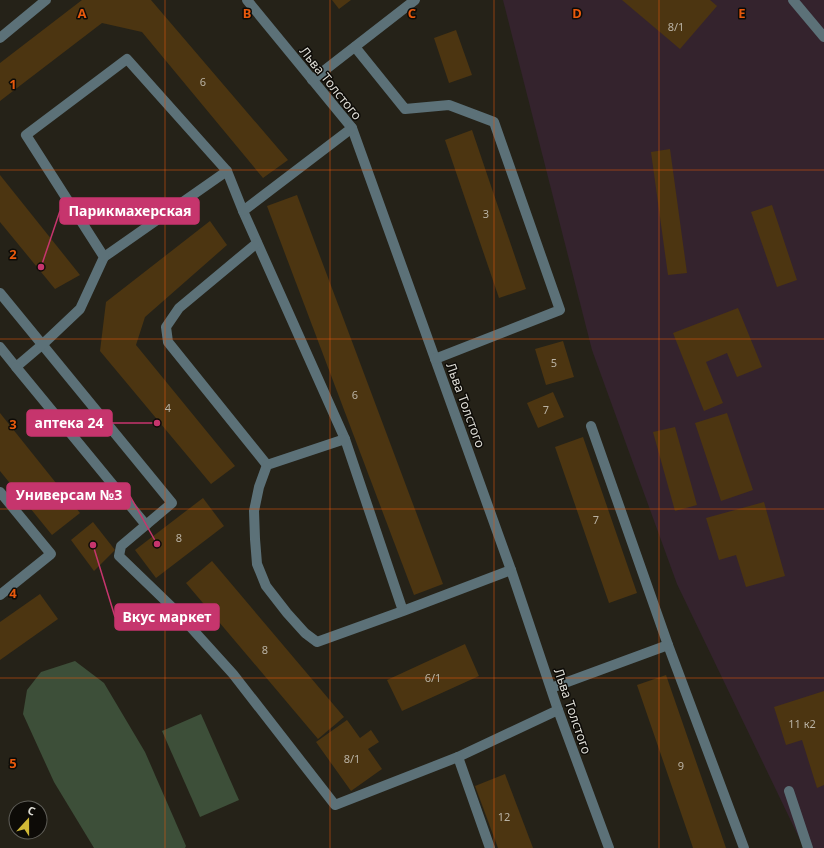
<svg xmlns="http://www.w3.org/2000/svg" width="824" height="848" viewBox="0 0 824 848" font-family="'Noto Sans',sans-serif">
<rect width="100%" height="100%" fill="#252218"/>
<polygon fill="#34232d" points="503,0 824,0 824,848 804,848 677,584 592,350"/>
<g fill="#3d4f39">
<polygon points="75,661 104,683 145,752 186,846 185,848 94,848 54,782 23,714 27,690 41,672"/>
<polygon points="201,714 239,800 200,817 162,731"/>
</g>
<g fill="#4c3511">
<polygon points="82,0 151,0 288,160 263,178 142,32 102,23 0,101 0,63"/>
<polygon points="332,0 351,0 339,9"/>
<polygon points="622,0 710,0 717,6 680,49"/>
<polygon points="456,30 472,75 449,83 434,38"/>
<polygon points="472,130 526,289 499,298 445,140"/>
<polygon points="670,149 687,273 668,275 651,152"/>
<polygon points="0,175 80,275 55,289 0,222"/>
<polygon points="297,195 443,584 414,595 267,206"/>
<polygon points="772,205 797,280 777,287 751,212"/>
<polygon points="210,221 227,245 145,317 136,345 235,466 211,484 100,351 106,302"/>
<polygon points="738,308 762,367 737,377 727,353 706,362 723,403 704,411 673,333"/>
<polygon points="563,341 574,377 546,385 535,349"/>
<polygon points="553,392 564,417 538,428 527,403"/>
<polygon points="0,413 80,513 52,535 0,471"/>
<polygon points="727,413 753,490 721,501 695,423"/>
<polygon points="675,427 697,505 675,511 653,432"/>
<polygon points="583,437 637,593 609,603 555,447"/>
<polygon points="203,498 224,526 156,578 135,550"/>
<polygon points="764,502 785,576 746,587 736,555 719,560 706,518"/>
<polygon points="93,522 115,550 94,571 71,540"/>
<polygon points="212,561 344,717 318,739 186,583"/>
<polygon points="40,594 58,619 0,660 0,622"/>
<polygon points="465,644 479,676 402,711 387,680"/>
<polygon points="666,675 726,848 693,848 637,685"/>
<polygon points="824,691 824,785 817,788 802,740 786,745 774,707"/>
<polygon points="347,720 360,738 371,730 379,742 368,749 382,769 351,791 316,742"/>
<polygon points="505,774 533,848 498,848 475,786"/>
</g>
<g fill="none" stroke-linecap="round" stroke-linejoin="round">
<g stroke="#5c7178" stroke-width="10">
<polyline points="247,0 352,128 511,570 558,710 609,848"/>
<polyline points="793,0 824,37"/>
<polyline points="0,38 46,0"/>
<polyline points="355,47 405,109 449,105 494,122 560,310 435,359"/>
<polyline points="312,80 415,0"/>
<polyline points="243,211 345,439"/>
<polyline points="257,243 179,308 166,327 168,342 267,465"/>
<polyline points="104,257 227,171"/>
<polyline points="0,293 172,503 121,546 119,556 176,611 233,674 335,805 458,757 558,710"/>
<polyline points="0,347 16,367 43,344 80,309 104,257 26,135 127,59 227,171 243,211 352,128"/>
<polyline points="16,367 146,525"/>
<polyline points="0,492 51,554 0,595"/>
<polyline points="403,611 317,642 305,633 287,613 266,586 257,564 255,539 254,511 259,487 267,465 345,439 403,611 511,570"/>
<polyline points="668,645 744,848"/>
<polyline points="551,688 668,645 591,426"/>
<polyline points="458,757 490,848"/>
<polyline points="789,791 808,848"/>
</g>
</g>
<path fill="none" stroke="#e8590c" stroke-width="1" stroke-opacity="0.55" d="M165,0V848M330,0V848M494,0V848M659,0V848M0,170H824M0,339H824M0,509H824M0,678H824"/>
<g text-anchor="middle" stroke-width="3" stroke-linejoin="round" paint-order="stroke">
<g font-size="11" fill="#b9b2a4">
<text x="676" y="31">8/1</text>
<text x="203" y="86">6</text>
<text x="486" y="218">3</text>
<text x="554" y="367">5</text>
<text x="355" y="399">6</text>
<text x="168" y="412">4</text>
<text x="546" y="414">7</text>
<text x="596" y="524">7</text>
<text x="179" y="542">8</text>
<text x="265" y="654">8</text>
<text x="433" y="682">6/1</text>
<text x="802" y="728">11 к2</text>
<text x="352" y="763">8/1</text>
<text x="681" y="770">9</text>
<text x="504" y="821">12</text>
</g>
<g font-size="13" fill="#dddcd5" stroke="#0d0b07">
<text transform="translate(331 83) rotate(51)" y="5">Льва Толстого</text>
<text transform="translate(466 405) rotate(70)" y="5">Льва Толстого</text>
<text transform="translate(573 711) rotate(71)" y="5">Льва Толстого</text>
</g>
</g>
<g font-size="13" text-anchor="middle" font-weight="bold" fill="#e8590c" stroke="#0d0b07" stroke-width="3" stroke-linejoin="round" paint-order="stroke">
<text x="82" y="18">A</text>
<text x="247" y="18">B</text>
<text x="412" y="18">C</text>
<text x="577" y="18">D</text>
<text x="742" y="18">E</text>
<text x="13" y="89">1</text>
<text x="13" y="259">2</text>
<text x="13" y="429">3</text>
<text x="13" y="598">4</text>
<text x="13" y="768">5</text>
</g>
<path fill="none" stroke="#c6356d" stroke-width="1.5" d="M41 267L60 211M157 423L112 423M157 544L130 496M93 545L115 617"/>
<g fill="#c6356d" stroke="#0d0b07" stroke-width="1.5">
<circle cx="41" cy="267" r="4"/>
<circle cx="157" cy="423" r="4"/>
<circle cx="157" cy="544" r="4"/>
<circle cx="93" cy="545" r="4"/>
</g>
<g fill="#c6356d" stroke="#c6356d" stroke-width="1.5">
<rect x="60" y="198" width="139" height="26" rx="4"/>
<rect x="27" y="410" width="85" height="26" rx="4"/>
<rect x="7" y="483" width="123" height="26" rx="4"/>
<rect x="115" y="604" width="104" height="26" rx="4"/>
</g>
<g font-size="14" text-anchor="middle" font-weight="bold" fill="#fff">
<text x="130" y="216">Парикмахерская</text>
<text x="69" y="428">аптека 24</text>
<text x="69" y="500">Универсам №3</text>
<text x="167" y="622">Вкус маркет</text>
</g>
<g transform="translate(28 820) rotate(21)"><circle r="19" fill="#0d0b07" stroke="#605f59"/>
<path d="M0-3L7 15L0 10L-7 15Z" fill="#d0b836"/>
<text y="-6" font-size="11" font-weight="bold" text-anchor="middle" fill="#dddcd5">С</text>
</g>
</svg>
